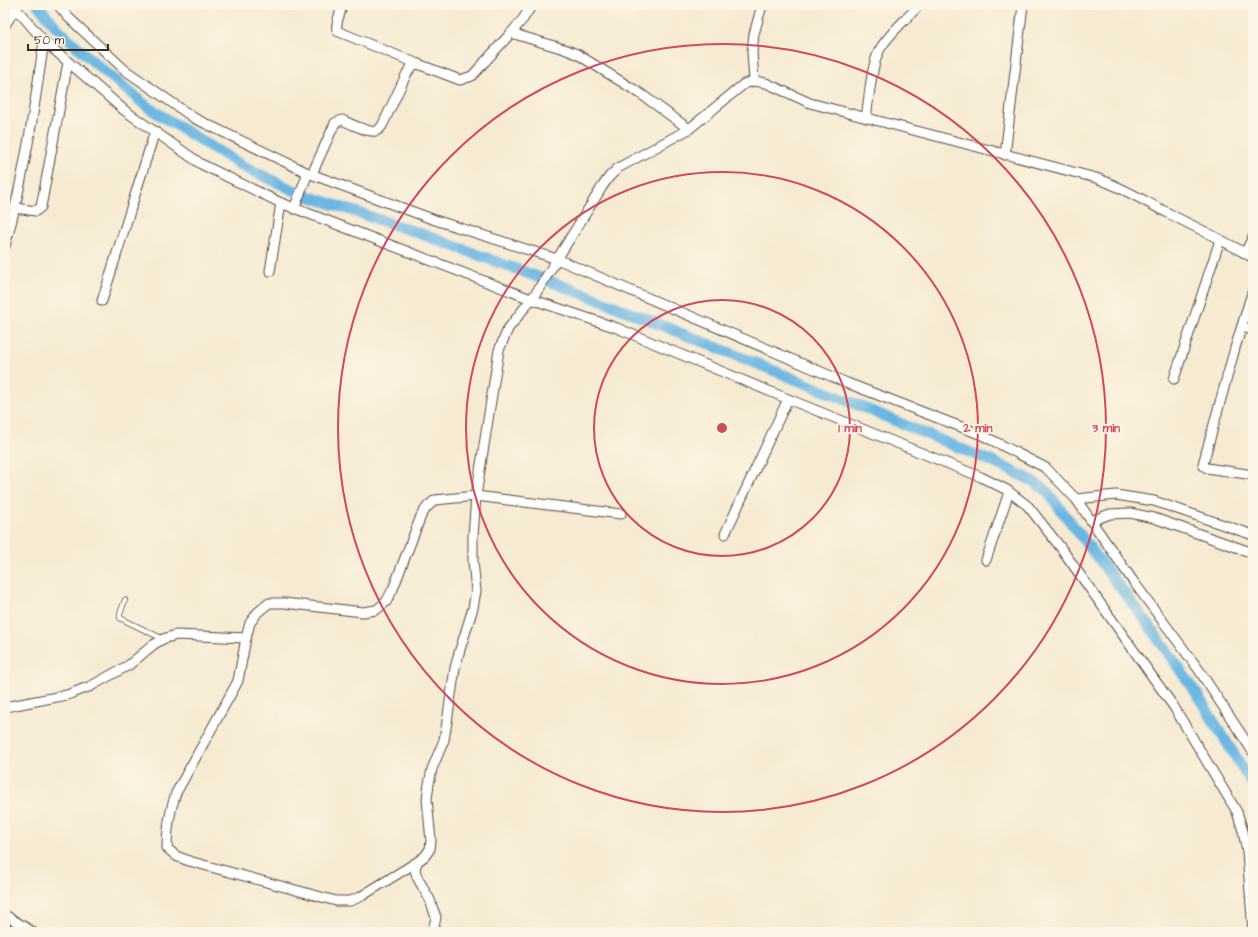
<svg xmlns="http://www.w3.org/2000/svg" width="1258" height="937" viewBox="0 0 1258 937" font-family="'Architects Daughter',sans-serif">
<rect width="100%" height="100%" fill="#fcf5e5"/>
<filter id="ink" filterUnits="userSpaceOnUse"><feTurbulence type="fractalNoise" baseFrequency=".025" numOctaves="2"/><feDisplacementMap in="SourceGraphic" scale="8" xChannelSelector="R" yChannelSelector="G"/><feConvolveMatrix kernelMatrix="1 2 1 2 8 2 1 2 1" color-interpolation-filters="sRGB"/></filter>
<filter id="wash" filterUnits="userSpaceOnUse"><feTurbulence type="fractalNoise" baseFrequency=".012" numOctaves="4" result="noise"/><feDisplacementMap in="SourceGraphic" scale="16" xChannelSelector="R" yChannelSelector="G"/><feGaussianBlur stdDeviation="0.9" result="paint"/><feColorMatrix in="noise" values="0 0 0 0 0 0 0 0 0 0 0 0 0 0 0 0 0 1.4 0 .05"/><feComposite in="paint" operator="in"/></filter>
<g filter="url(#wash)">
<rect width="100%" height="100%" fill="#f6ead2"/>
<g fill="none" stroke-linecap="round" stroke-linejoin="round">
<polyline stroke="#69b6e3" stroke-width="11" points="38,5 58,29 97,65 149,108 242,166 302,194 416,232 592,297 812,386 993,462 1031,480 1046,490 1145,620 1195,691 1253,785"/>
</g>
</g>
<g filter="url(#ink)">
<g fill="none" stroke-linecap="round" stroke-linejoin="round">
<g stroke="#574739" stroke-width="6">
<polyline id="service" points="125,600 120,614 120,618 163,639"/>
</g>
<g stroke="#574739" stroke-width="11">
<g id="minor">
<polyline points="13,5 44,41 124,110 201,164 281,203 531,299 617,328 788,399 981,477 1007,490 1028,506 1061,548 1174,707 1237,812 1243,831 1247,852 1253,932"/>
<polyline points="58,5 68,17 125,70 194,118 308,173 435,220 557,259 847,383 982,435 1046,468 1076,499 1133,581 1199,670 1253,752"/>
<path d="M342,5C341,14 335,21 337,31L418,64"/>
<polyline points="5,25 15,9"/>
<polyline points="511,33 564,49 577,54 641,94 689,129"/>
<polyline points="754,81 752,52 754,34 762,5"/>
<path d="M866,118C869,100 871,66 879,51C887,35 907,19 919,5"/>
<polyline points="1005,155 1023,5"/>
<path d="M312,174L335,123L342,120C349,123 369,133 376,131C379,130 382,126 383,124L407,73L412,66L418,64L460,80L472,76L511,33L523,19L532,5"/>
<polyline points="15,208 36,211 41,207 68,62"/>
<polyline points="294,209 308,173"/>
<path d="M5,246C24,179 34,110 44,41"/>
<polyline points="1245,253 1253,237"/>
<polyline points="270,271 281,203"/>
<polyline points="1253,290 1235,348 1203,464 1204,466 1207,468 1253,475"/>
<polyline points="102,301 155,131"/>
<polyline points="1242,326 1253,331"/>
<polyline points="1174,379 1220,240"/>
<polyline points="1076,499 1116,495 1154,501 1253,535"/>
<polyline points="1091,521 1110,514 1130,513 1154,518 1253,553"/>
<polyline points="725,534 788,399"/>
<polyline points="986,560 1009,492"/>
<polyline points="5,707 67,695 91,686 129,665 153,645 163,639 176,635 246,638"/>
<path d="M417,862L360,897L350,901H336L189,861L176,856L167,848C167,829 170,810 176,793L238,681L246,638L250,623L258,612L269,603H284L363,612L376,610L386,602L393,589L421,516L427,507L435,500L476,496L621,514"/>
<polyline points="5,915 33,932"/>
<path d="M433,932L436,917L433,909L430,900L417,877L415,870L417,862L425,856L430,849L431,841L427,799L429,784L432,769L444,740L447,722L455,668L459,653L473,608L476,591L473,561V536L476,496L499,350L508,329L536,293L602,187L609,177L618,168L689,129L744,84L754,81L766,83L810,103L1096,178C1122,187 1144,201 1168,213C1196,228 1226,241 1253,258"/>
</g>
</g>
<use href="#service" stroke="#fff" stroke-width="4.5"/>
<use href="#minor" stroke="#fff" stroke-width="9"/>
<g stroke="#3b2a1e" stroke-width="4.5">
<polyline id="rail" points="5,924 18,932"/>
</g>
<use href="#rail" stroke="#fcf5e5" stroke-width="3" stroke-dasharray="9" stroke-linecap="butt"/>
</g>
</g>
<g fill="none" stroke="#d1495b" stroke-width="2">
<circle cx="722" cy="428" r="128"/>
<circle cx="722" cy="428" r="256"/>
<circle cx="722" cy="428" r="384"/>
</g>
<circle cx="722" cy="428" r="6" fill="#d1495b" stroke="#fcf5e5" stroke-width="2"/>
<g font-size="12" text-anchor="middle" font-weight="bold" fill="#d1495b" stroke="#fcf5e5" stroke-width="4" stroke-linejoin="round" paint-order="stroke">
<text x="850" y="432">1 min</text>
<text x="978" y="432">2 min</text>
<text x="1106" y="432">3 min</text>
</g>
<rect width="1258" height="937" fill="none" stroke="#fcf5e5" stroke-width="20"/>
<path d="M28 44v6h80v-6" fill="none" stroke="#3b2a1e" stroke-width="2"/>
<text x="34" y="44" font-size="12" fill="#3b2a1e" stroke="#fcf5e5" stroke-width="3" paint-order="stroke">50 m</text>
</svg>
